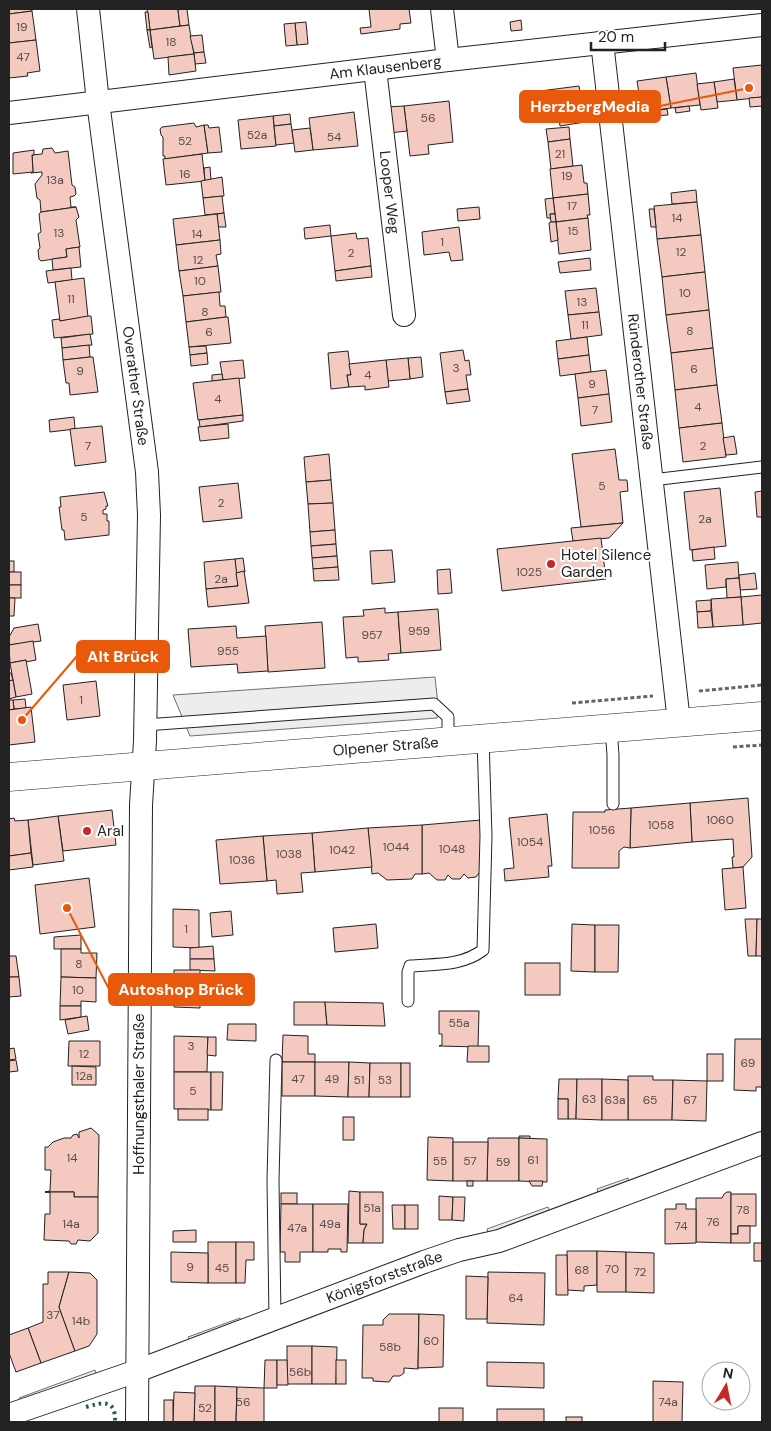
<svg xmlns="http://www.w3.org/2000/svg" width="771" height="1431" viewBox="0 0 771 1431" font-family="'DM Sans',sans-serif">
<rect width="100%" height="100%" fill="#fff"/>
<g fill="#ededed" stroke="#6f6f6f">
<polygon points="435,677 438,705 437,718 190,736 173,695"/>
<polygon points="628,1178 630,1185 599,1196 597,1189"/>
<polygon points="548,1207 551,1213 489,1235 487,1229"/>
<polygon points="240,1318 242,1324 190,1343 188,1337"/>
<polygon points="95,1370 97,1377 21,1405 19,1398"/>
</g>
<g fill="#f3c9c0" stroke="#222">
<polygon points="9,9 32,9 32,11 9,14"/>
<polygon points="147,9 181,9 178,10 180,26 150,30"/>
<polygon points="182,9 187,9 189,25 180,26 178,10"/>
<polygon points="369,9 409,9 411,23 400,24 400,29 361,34 360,28 371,27"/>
<polygon points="32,11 36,40 9,43 9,14"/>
<polygon points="145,12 148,12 150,30 147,30"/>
<polygon points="521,20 522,30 511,31 510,22"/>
<polygon points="306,22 308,44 297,45 295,23"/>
<polygon points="295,23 297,45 286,46 284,24"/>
<polygon points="189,25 194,54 154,59 150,30"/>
<polygon points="147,30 150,30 152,47 150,48"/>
<polygon points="202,35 204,52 194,53 190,36"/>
<polygon points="36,40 40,71 27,73 28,76 9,78 9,43"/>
<polygon points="204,52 206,63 195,64 194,53"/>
<polygon points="194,54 196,71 169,75 168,57"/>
<polygon points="762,65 762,97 737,100 733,68"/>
<polygon points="696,73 700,105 671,108 666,77"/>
<polygon points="666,77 671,108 642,112 637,81"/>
<polygon points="734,79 737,100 717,102 714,82"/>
<polygon points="714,82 718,108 701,110 697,84"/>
<polygon points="579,86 585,122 560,126 558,112 544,114 540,91"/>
<polygon points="762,97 762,106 750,107 749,98"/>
<polygon points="449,101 453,142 428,145 429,154 410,156 404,106"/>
<polygon points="404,106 407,131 389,133 386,107"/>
<polygon points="689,106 690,111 676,113 675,108"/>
<polygon points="667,109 668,115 652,116 651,111"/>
<polygon points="354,112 358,146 313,150 309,118"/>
<polygon points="290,114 291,124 274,126 273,116"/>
<polygon points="273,116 276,146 241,149 238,120"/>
<polygon points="194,123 196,127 204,125 208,153 165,159 165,156 163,156 163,137 161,135 160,129 162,127"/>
<polygon points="291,124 294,143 276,145 274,126"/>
<polygon points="204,125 208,125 209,128 219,127 222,152 208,153"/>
<polygon points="569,127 570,139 548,142 546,129"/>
<polygon points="310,128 313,150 295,152 292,130"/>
<polygon points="570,139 573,166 551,169 548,142"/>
<polygon points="52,148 55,153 68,151 72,185 75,187 76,194 74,196 70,197 71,207 76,207 41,212 40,200 37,198 35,184 42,175 42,172 31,173 33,172 32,155 42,154 43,149"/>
<polygon points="34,150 34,155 32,155 33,172 13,174 13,153"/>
<polygon points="202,154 205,181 166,185 163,159"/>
<polygon points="582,165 584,183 587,183 588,194 553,198 550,169"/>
<polygon points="210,167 211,180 205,181 204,168"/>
<polygon points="222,177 224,196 203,198 201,181"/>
<polygon points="696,190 697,202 672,204 671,193"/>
<polygon points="588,194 590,215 587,215 588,218 556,222 553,198"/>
<polygon points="222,196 224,213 205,215 203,198"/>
<polygon points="553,198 555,214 550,214 551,218 547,218 545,199"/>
<polygon points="697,202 701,235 657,239 654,206"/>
<polygon points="76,207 79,217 76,220 80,247 66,249 67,257 41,261 39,259 38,250 40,248 38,234 41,232 39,214 41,212"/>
<polygon points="479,207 480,219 458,221 457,209"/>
<polygon points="649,209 654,209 656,227 651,227"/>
<polygon points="224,213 226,227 218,227 217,214"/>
<polygon points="217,214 220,240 176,245 173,219"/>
<polygon points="550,214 555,214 556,222 551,222"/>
<polygon points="588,218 591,250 559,254 556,222"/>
<polygon points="551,222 556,222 558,240 551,242 549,223"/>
<polygon points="330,225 331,236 305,239 304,228"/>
<polygon points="459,227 463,260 451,261 449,252 424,255 422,232"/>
<polygon points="356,233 357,239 368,238 371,266 335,271 331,236"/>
<polygon points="701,235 705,272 662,277 657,239"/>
<polygon points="220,240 221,254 216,255 218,266 179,271 176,245"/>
<polygon points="79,247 81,267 53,270 52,259 67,257 66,249"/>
<polygon points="590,258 591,270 560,273 558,262"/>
<polygon points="218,266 221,292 183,296 179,271"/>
<polygon points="371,266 372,277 336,281 335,271"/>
<polygon points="71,268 72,280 48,283 46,271"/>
<polygon points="705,272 709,310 666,315 662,277"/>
<polygon points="84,278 88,317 60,321 55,282"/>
<polygon points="596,288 599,312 568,315 565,291"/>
<polygon points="219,292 220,306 225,306 226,317 186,322 183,296"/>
<polygon points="709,310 713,348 671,353 666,315"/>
<polygon points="599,312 602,335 571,339 568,315"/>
<polygon points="88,316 91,316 93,334 54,338 52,320 59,319 60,321"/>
<polygon points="226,317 228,317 231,343 189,347 186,322"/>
<polygon points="90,334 92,345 62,348 61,338"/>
<polygon points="587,337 589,355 558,359 556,341"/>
<polygon points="89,345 90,357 63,360 62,348"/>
<polygon points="206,346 207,353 190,355 189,347"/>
<polygon points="713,348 717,385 675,390 671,353"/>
<polygon points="463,350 465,361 469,360 471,375 466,375 468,389 445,392 440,353"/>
<polygon points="348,351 351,375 347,375 349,387 331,389 328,353"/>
<polygon points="207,353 208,364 191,366 190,355"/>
<polygon points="589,355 591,372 560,376 558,359"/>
<polygon points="90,357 93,357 98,392 70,395 69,383 66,383 63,360"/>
<polygon points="421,357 423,377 410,379 408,358"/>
<polygon points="408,358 410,379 388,381 386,360"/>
<polygon points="243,360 245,378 223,380 220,362"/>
<polygon points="386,360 389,387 365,390 365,386 349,387 347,375 351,375 349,364"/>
<polygon points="606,370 609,394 578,398 575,374"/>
<polygon points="222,374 223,380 212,381 212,375"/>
<polygon points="239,378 243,415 198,420 193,383"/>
<polygon points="717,385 722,423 679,428 675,390"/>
<polygon points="468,389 470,401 447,404 445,392"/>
<polygon points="609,394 612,422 581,426 578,398"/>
<polygon points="243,415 243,421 200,427 199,420"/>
<polygon points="74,417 75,429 50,432 49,420"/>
<polygon points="722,423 726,457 683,462 679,428"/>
<polygon points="228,424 229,438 200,441 198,427"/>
<polygon points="102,426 106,462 75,466 70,429"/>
<polygon points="734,436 737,454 726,455 723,438"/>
<polygon points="615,449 619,480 627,480 628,491 620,492 623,523 581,527 572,454"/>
<polygon points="329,454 331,480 306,482 304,457"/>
<polygon points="331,480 333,503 308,504 306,482"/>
<polygon points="238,483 242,518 203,522 199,487"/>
<polygon points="720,488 726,546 690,550 684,492"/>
<polygon points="762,491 762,517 757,517 755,492"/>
<polygon points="104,492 108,506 106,506 106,509 103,510 103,514 107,514 107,521 109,521 109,535 65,540 64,530 62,530 59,507 61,507 60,497"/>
<polygon points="333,503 335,530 310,532 308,504"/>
<polygon points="623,523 609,538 573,541 571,528"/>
<polygon points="335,530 336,544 311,546 310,532"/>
<polygon points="601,538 606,579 502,591 497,549"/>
<polygon points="336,544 337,556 312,558 311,546"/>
<polygon points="714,547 715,559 693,561 692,550"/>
<polygon points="392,550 395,582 372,584 370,551"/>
<polygon points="337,556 338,567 313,569 312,558"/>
<polygon points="243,558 245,572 236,573 235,559"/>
<polygon points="235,559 238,586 206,589 204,562"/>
<rect x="9" y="561" width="5" height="11"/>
<polygon points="738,562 739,578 726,579 726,587 707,589 705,565"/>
<polygon points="338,567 339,580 314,581 313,569"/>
<polygon points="450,569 452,593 438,594 437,570"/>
<polygon points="244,571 249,603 208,607 206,589 238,586 236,573"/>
<rect x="9" y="572" width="12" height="13"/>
<polygon points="755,573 757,589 740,590 739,575"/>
<polygon points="739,578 741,597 727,598 726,579"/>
<rect x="9" y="585" width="12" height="13"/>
<polygon points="762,595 762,623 743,625 741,597"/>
<polygon points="741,597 743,625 713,627 711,599"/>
<polygon points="9,598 15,598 14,616 9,616"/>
<polygon points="711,600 711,611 697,612 696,601"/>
<polygon points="385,608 385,613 398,612 401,653 388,654 389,660 358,662 358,657 346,658 343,617 364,616 363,610"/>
<polygon points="438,609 441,650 401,653 398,612"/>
<polygon points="711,611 713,627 698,628 697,612"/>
<polygon points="322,622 325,668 268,672 265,626"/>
<polygon points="38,624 41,641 9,645 9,637 14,628"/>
<polygon points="236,626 237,638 266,636 268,671 238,673 237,664 191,667 188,629"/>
<polygon points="33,641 36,660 26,662 26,660 10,663 9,645"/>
<polygon points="26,660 32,694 16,697 10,663"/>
<polygon points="9,673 11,673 13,680 9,681"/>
<polygon points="13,680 16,697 9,699 9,681"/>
<polygon points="96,681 100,716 67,720 63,685"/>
<polygon points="25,699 26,708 14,709 13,700"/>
<polygon points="9,700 13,700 14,709 9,710"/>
<polygon points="31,707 35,742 9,745 9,710"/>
<polygon points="748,798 752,857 743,867 733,868 732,857 734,857 733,839 692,842 690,803"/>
<polygon points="690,803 692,842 630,848 631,808"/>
<polygon points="631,808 630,848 624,847 619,851 619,868 572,868 573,812 605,812 605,810"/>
<polygon points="112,810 116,845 63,851 58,816"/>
<polygon points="547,814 552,866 548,866 549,877 505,881 504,869 514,868 509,818"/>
<polygon points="58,816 64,861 33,865 28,820"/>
<polygon points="14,818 15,821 28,820 31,853 9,856 9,819"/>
<polygon points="481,820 481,873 479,873 476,877 468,878 464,874 460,879 452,879 448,875 445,880 437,880 429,873 422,874 422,825"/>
<polygon points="422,825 422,874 415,874 412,879 387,880 378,873 372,874 368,828"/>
<polygon points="368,828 372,867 315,872 312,833"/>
<polygon points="312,833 315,872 301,873 303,892 277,894 276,880 267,881 263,836"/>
<polygon points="263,836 267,881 220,884 216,840"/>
<polygon points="31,853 33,867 9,870 9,856"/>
<polygon points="743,867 746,908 725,910 722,869"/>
<polygon points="89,878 95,927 40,934 35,885"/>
<polygon points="173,909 199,910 199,948 173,947"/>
<polygon points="231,911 233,935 212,937 210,913"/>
<polygon points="745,919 757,919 756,956 748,956"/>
<polygon points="757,919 762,919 762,956 756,956"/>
<polygon points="376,924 378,948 335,952 333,928"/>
<polygon points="572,924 595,925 595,972 571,971"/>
<polygon points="595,925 619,925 618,972 595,972"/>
<polygon points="81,935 81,949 54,949 54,937"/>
<polygon points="213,946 214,959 190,959 190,948"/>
<polygon points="61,949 81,949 81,953 97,953 96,978 61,977"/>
<polygon points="9,956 16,956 19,977 9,977"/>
<polygon points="190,959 214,959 215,971 190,970"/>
<rect x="525" y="963" width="35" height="32"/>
<polygon points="174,970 200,970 200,1008 174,1007"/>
<polygon points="9,977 19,977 21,996 9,997"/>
<polygon points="61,977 96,978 96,1002 81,1001 81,1006 60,1006"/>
<polygon points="294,1002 325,1002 327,1025 294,1025"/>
<polygon points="325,1002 383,1003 385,1026 327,1025"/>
<polygon points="60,1006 81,1006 81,1017 60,1020"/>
<polygon points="439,1011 479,1011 478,1047 439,1046 442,1045 442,1034 439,1034"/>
<polygon points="87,1016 89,1030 68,1034 65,1020"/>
<polygon points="228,1024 256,1024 256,1041 227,1040"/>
<polygon points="283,1035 308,1036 308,1054 315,1054 315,1062 282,1062"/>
<polygon points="174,1036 208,1037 207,1072 174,1072"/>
<polygon points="208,1037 216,1037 216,1056 207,1055"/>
<polygon points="735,1039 762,1039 762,1087 756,1087 756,1091 734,1090"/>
<polygon points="69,1041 100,1041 100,1066 68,1066"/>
<polygon points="468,1046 489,1046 489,1062 467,1062"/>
<polygon points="14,1048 16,1059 9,1060 9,1049"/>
<rect x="707" y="1054" width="16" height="27"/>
<polygon points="16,1060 18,1071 9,1072 9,1061"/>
<rect x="282" y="1062" width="33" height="34"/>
<polygon points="315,1062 349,1062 348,1097 315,1096"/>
<polygon points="349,1062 370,1063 369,1097 348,1097"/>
<polygon points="370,1063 401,1063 401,1097 369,1097"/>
<rect x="401" y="1063" width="9" height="34"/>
<polygon points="72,1066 96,1067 96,1085 72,1085"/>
<polygon points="174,1072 211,1072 211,1110 174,1109"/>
<polygon points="211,1072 223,1072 222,1110 211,1110"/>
<polygon points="628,1076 653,1076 653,1080 673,1080 672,1120 628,1120"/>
<polygon points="559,1079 577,1079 576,1119 568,1119 568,1099 558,1099"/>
<polygon points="577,1079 602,1079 602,1120 576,1119"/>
<polygon points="602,1079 628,1080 628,1120 602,1120"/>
<polygon points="673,1080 707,1081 706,1121 672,1120"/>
<rect x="558" y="1099" width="10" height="20"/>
<rect x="178" y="1109" width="30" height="11"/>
<rect x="343" y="1117" width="11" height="23"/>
<polygon points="91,1128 99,1135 98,1197 74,1197 74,1192 45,1192 50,1191 51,1170 45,1170 45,1147 48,1147 53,1142 64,1138 71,1138 73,1135 77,1134 79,1138 79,1132"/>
<polygon points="519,1136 530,1136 530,1139 519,1138"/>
<polygon points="428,1137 453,1138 453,1181 427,1180"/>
<polygon points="488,1138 519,1138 519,1181 487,1181"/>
<polygon points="519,1138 547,1139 547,1182 519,1181"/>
<polygon points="453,1142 488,1142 487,1181 453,1181"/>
<rect x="467" y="1181" width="6" height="5"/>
<polygon points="529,1181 543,1181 542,1186 532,1186"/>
<polygon points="349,1191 360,1192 360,1224 367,1224 364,1230 363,1243 348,1243"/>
<polygon points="45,1192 74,1192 74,1197 98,1197 98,1233 90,1241 78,1240 76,1244 71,1244 69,1241 44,1240 45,1214 50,1214 50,1192"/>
<polygon points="360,1192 383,1192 383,1243 363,1243 364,1230 367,1224 360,1224"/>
<polygon points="727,1192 731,1192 731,1243 696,1242 696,1198 722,1198 724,1194"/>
<rect x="281" y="1193" width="16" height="11"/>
<polygon points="731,1194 756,1194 756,1226 738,1226 738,1234 731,1234"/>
<polygon points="439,1196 453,1197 452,1220 439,1220"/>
<polygon points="453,1197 465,1197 464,1221 452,1220"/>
<polygon points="281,1204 313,1204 313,1252 300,1252 300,1262 285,1262 285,1252 280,1252"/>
<polygon points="313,1204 348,1204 347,1252 341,1252 341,1249 328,1249 328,1252 313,1252"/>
<polygon points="676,1204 686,1204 686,1209 696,1209 696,1243 665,1244 665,1209 676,1209"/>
<polygon points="392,1205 405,1205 405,1229 393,1229"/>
<rect x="405" y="1205" width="13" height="24"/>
<polygon points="738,1226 750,1226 750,1243 731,1243 731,1234 738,1234"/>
<polygon points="196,1230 196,1242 173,1242 173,1231"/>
<rect x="208" y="1242" width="28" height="41"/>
<polygon points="236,1242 254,1242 254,1260 246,1260 245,1283 236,1283"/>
<rect x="754" y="1243" width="8" height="18"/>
<polygon points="567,1251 597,1251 597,1285 584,1286 584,1291 567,1290"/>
<polygon points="597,1251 626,1252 626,1292 597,1292"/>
<polygon points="171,1252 208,1253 208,1283 171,1282"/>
<polygon points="626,1252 654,1253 654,1293 626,1292"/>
<polygon points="556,1255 567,1255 568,1295 556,1295"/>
<polygon points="48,1272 69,1272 59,1307 75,1351 41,1363 28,1328 43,1322 43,1284 48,1284"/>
<polygon points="69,1272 90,1273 97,1280 97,1334 89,1346 75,1351 59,1307"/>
<polygon points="488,1272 545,1273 544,1325 487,1323"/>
<polygon points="466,1276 488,1277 487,1319 466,1319"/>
<polygon points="389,1314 419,1314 418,1369 404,1368 404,1373 400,1376 393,1376 389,1382 373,1381 373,1378 362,1378 363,1325 383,1325 383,1320"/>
<polygon points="419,1314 444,1315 443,1367 418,1368"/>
<polygon points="28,1328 41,1363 16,1372 9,1353 9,1335"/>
<rect x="287" y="1346" width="25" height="38"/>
<polygon points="312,1346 337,1347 336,1384 312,1384"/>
<polygon points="265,1360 277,1360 277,1388 264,1388"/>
<polygon points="277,1360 287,1360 288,1385 277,1385"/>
<rect x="336" y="1360" width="10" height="24"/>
<polygon points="487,1362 544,1363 544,1388 487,1386"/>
<polygon points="653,1381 683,1382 682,1422 653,1422"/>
<polygon points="195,1386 215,1386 215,1422 194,1422"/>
<polygon points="215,1386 237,1387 236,1422 215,1422"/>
<polygon points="237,1387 264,1388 264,1422 236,1422"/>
<polygon points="174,1392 195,1393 194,1422 173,1422"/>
<rect x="164" y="1400" width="9" height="22"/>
<rect x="439" y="1408" width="24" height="14"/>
<rect x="497" y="1409" width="47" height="13"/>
<rect x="566" y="1417" width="16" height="5"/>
</g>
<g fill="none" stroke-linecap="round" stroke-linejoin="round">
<g stroke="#222" stroke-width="13">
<g id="service">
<polyline points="652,480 762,467"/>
<polyline points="145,725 434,704 448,717 448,741"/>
<polyline points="611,728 613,755 613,804"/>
<path d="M408,1001V972L410,966C436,964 462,966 483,950L486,836L483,738"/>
<polyline points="275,1318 273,1180 276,1060"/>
</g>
</g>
<g stroke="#222" stroke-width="24">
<g id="minor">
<path id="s1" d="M88,9L98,102L147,472L149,515L145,741L141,805L137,1422"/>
<polyline points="442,9 448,60"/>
<path id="s2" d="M602,42L679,722"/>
<path id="s3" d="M375,69L404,315"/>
<path id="s4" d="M9,113L448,60L762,25"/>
<path id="s5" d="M9,1415L137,1371L424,1262L459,1250L499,1241L762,1143"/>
</g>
</g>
<g stroke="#222" stroke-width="29">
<g id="primary">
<path id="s6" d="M9,777L762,716"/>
</g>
</g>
<g stroke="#646464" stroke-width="3" stroke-dasharray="4 2.5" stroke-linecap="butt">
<polyline points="699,691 762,685"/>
<polyline points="572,703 653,696"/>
<polyline points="733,747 762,745"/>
</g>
<use href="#service" stroke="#fff" stroke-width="11"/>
<use href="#minor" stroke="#fff" stroke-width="22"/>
<use href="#primary" stroke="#fff" stroke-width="28"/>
<path stroke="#2f5e38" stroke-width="4" stroke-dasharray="2.5 4" stroke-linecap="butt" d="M86,1407C103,1402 116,1399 115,1422"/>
</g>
<g fill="#c62828" stroke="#fff" stroke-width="2">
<circle cx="551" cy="564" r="5"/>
<circle cx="87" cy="831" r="5"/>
</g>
<g text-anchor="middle" stroke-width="4" stroke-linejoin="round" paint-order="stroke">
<g font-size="12" fill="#564c4a">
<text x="22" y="31">19</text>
<text x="171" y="46">18</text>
<text x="23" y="61">47</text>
<text x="428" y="122">56</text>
<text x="257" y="139">52a</text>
<text x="334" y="141">54</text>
<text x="185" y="145">52</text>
<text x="560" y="158">21</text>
<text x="185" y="178">16</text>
<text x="567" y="180">19</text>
<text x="55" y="184">13a</text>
<text x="572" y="210">17</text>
<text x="677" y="222">14</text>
<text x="573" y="235">15</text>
<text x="59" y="237">13</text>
<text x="197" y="238">14</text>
<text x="442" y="246">1</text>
<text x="681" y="256">12</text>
<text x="351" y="257">2</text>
<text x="198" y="264">12</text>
<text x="200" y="285">10</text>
<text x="685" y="297">10</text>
<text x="71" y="303">11</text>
<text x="582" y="306">13</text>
<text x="205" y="316">8</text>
<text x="585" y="329">11</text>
<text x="690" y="335">8</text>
<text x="209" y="336">6</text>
<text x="456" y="372">3</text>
<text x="694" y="373">6</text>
<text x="80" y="375">9</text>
<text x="368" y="379">4</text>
<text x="592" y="388">9</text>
<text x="218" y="403">4</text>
<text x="698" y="411">4</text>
<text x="595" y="414">7</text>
<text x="88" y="450">7</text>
<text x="703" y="450">2</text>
<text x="602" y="490">5</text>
<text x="221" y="507">2</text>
<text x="84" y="521">5</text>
<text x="705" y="523">2a</text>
<text x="529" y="576">1025</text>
<text x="221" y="583">2a</text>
<text x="419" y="635">959</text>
<text x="372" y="639">957</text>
<text x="228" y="655">955</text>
<text x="81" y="704">1</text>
<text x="720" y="824">1060</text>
<text x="661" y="829">1058</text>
<text x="602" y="834">1056</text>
<text x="530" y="846">1054</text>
<text x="396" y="851">1044</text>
<text x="452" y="853">1048</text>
<text x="342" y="854">1042</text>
<text x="289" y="858">1038</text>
<text x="242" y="864">1036</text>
<text x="186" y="933">1</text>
<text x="79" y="968">8</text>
<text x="78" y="994">10</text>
<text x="459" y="1027">55a</text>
<text x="191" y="1050">3</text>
<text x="84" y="1058">12</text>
<text x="748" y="1067">69</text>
<text x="84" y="1080">12a</text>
<text x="298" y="1083">47</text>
<text x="332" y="1083">49</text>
<text x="359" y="1084">51</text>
<text x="385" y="1084">53</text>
<text x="193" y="1095">5</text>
<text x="589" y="1103">63</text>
<text x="615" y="1104">63a</text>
<text x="650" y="1104">65</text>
<text x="690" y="1104">67</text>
<text x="72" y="1162">14</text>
<text x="533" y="1164">61</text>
<text x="440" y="1165">55</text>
<text x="470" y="1165">57</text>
<text x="503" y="1166">59</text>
<text x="372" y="1212">51a</text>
<text x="743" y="1214">78</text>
<text x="713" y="1226">76</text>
<text x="71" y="1228">14a</text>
<text x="330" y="1228">49a</text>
<text x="681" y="1230">74</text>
<text x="297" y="1232">47a</text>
<text x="190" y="1271">9</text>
<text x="222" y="1272">45</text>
<text x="612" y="1273">70</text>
<text x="582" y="1274">68</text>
<text x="640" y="1276">72</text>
<text x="516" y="1302">64</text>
<text x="53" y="1319">37</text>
<text x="81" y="1325">14b</text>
<text x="431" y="1345">60</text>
<text x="390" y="1351">58b</text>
<text x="300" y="1376">56b</text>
<text x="243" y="1406">56</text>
<text x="668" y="1406">74a</text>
<text x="205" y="1412">52</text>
</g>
<g font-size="15" fill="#222" stroke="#fff">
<text dy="5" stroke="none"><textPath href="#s4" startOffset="379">Am Klausenberg</textPath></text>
<text dy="5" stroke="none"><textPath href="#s3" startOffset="124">Looper Weg</textPath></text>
<text dy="5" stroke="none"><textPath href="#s2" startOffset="342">Ründerother Straße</textPath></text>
<text dy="5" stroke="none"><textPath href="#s1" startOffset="380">Overather Straße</textPath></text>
<text dy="5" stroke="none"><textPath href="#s6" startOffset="378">Olpener Straße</textPath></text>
<text transform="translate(139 1094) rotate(-90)" y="5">Hoffnungsthaler Straße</text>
<text dy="5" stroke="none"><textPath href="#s5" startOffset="400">Königsforststraße</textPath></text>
</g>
<g font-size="15" fill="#222" stroke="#fff" text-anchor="start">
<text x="561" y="560">Hotel Silence<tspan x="561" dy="17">Garden</tspan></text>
<text x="97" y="836">Aral</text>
</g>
</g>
<path fill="none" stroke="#e8590c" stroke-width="2" d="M749 88L660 106M22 720L77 656M67 908L109 989"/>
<g fill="#e8590c" stroke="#fff" stroke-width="2">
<circle cx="749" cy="88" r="5"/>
<circle cx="22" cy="720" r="5"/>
<circle cx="67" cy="908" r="5"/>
</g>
<g fill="#e8590c" stroke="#e8590c" stroke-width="2">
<rect x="520" y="91" width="140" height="31" rx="5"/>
<rect x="77" y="641" width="92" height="31" rx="5"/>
<rect x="109" y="974" width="145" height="31" rx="5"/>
</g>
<g font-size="16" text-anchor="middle" font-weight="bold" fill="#fff">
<text x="590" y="112">HerzbergMedia</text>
<text x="123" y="662">Alt Brück</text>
<text x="181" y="995">Autoshop Brück</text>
</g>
<rect width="771" height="1431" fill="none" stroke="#222222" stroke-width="20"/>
<g transform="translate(726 1386) rotate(10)"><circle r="24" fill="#ffffff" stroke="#a7a7a7"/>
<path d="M0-4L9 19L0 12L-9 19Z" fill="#c62828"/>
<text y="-8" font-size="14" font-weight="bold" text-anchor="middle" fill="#222222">N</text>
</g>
<path d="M591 42v8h74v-8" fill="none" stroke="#222222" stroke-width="2.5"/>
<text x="598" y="42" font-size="15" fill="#222222" stroke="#ffffff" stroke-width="4" paint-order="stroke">20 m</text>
</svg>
